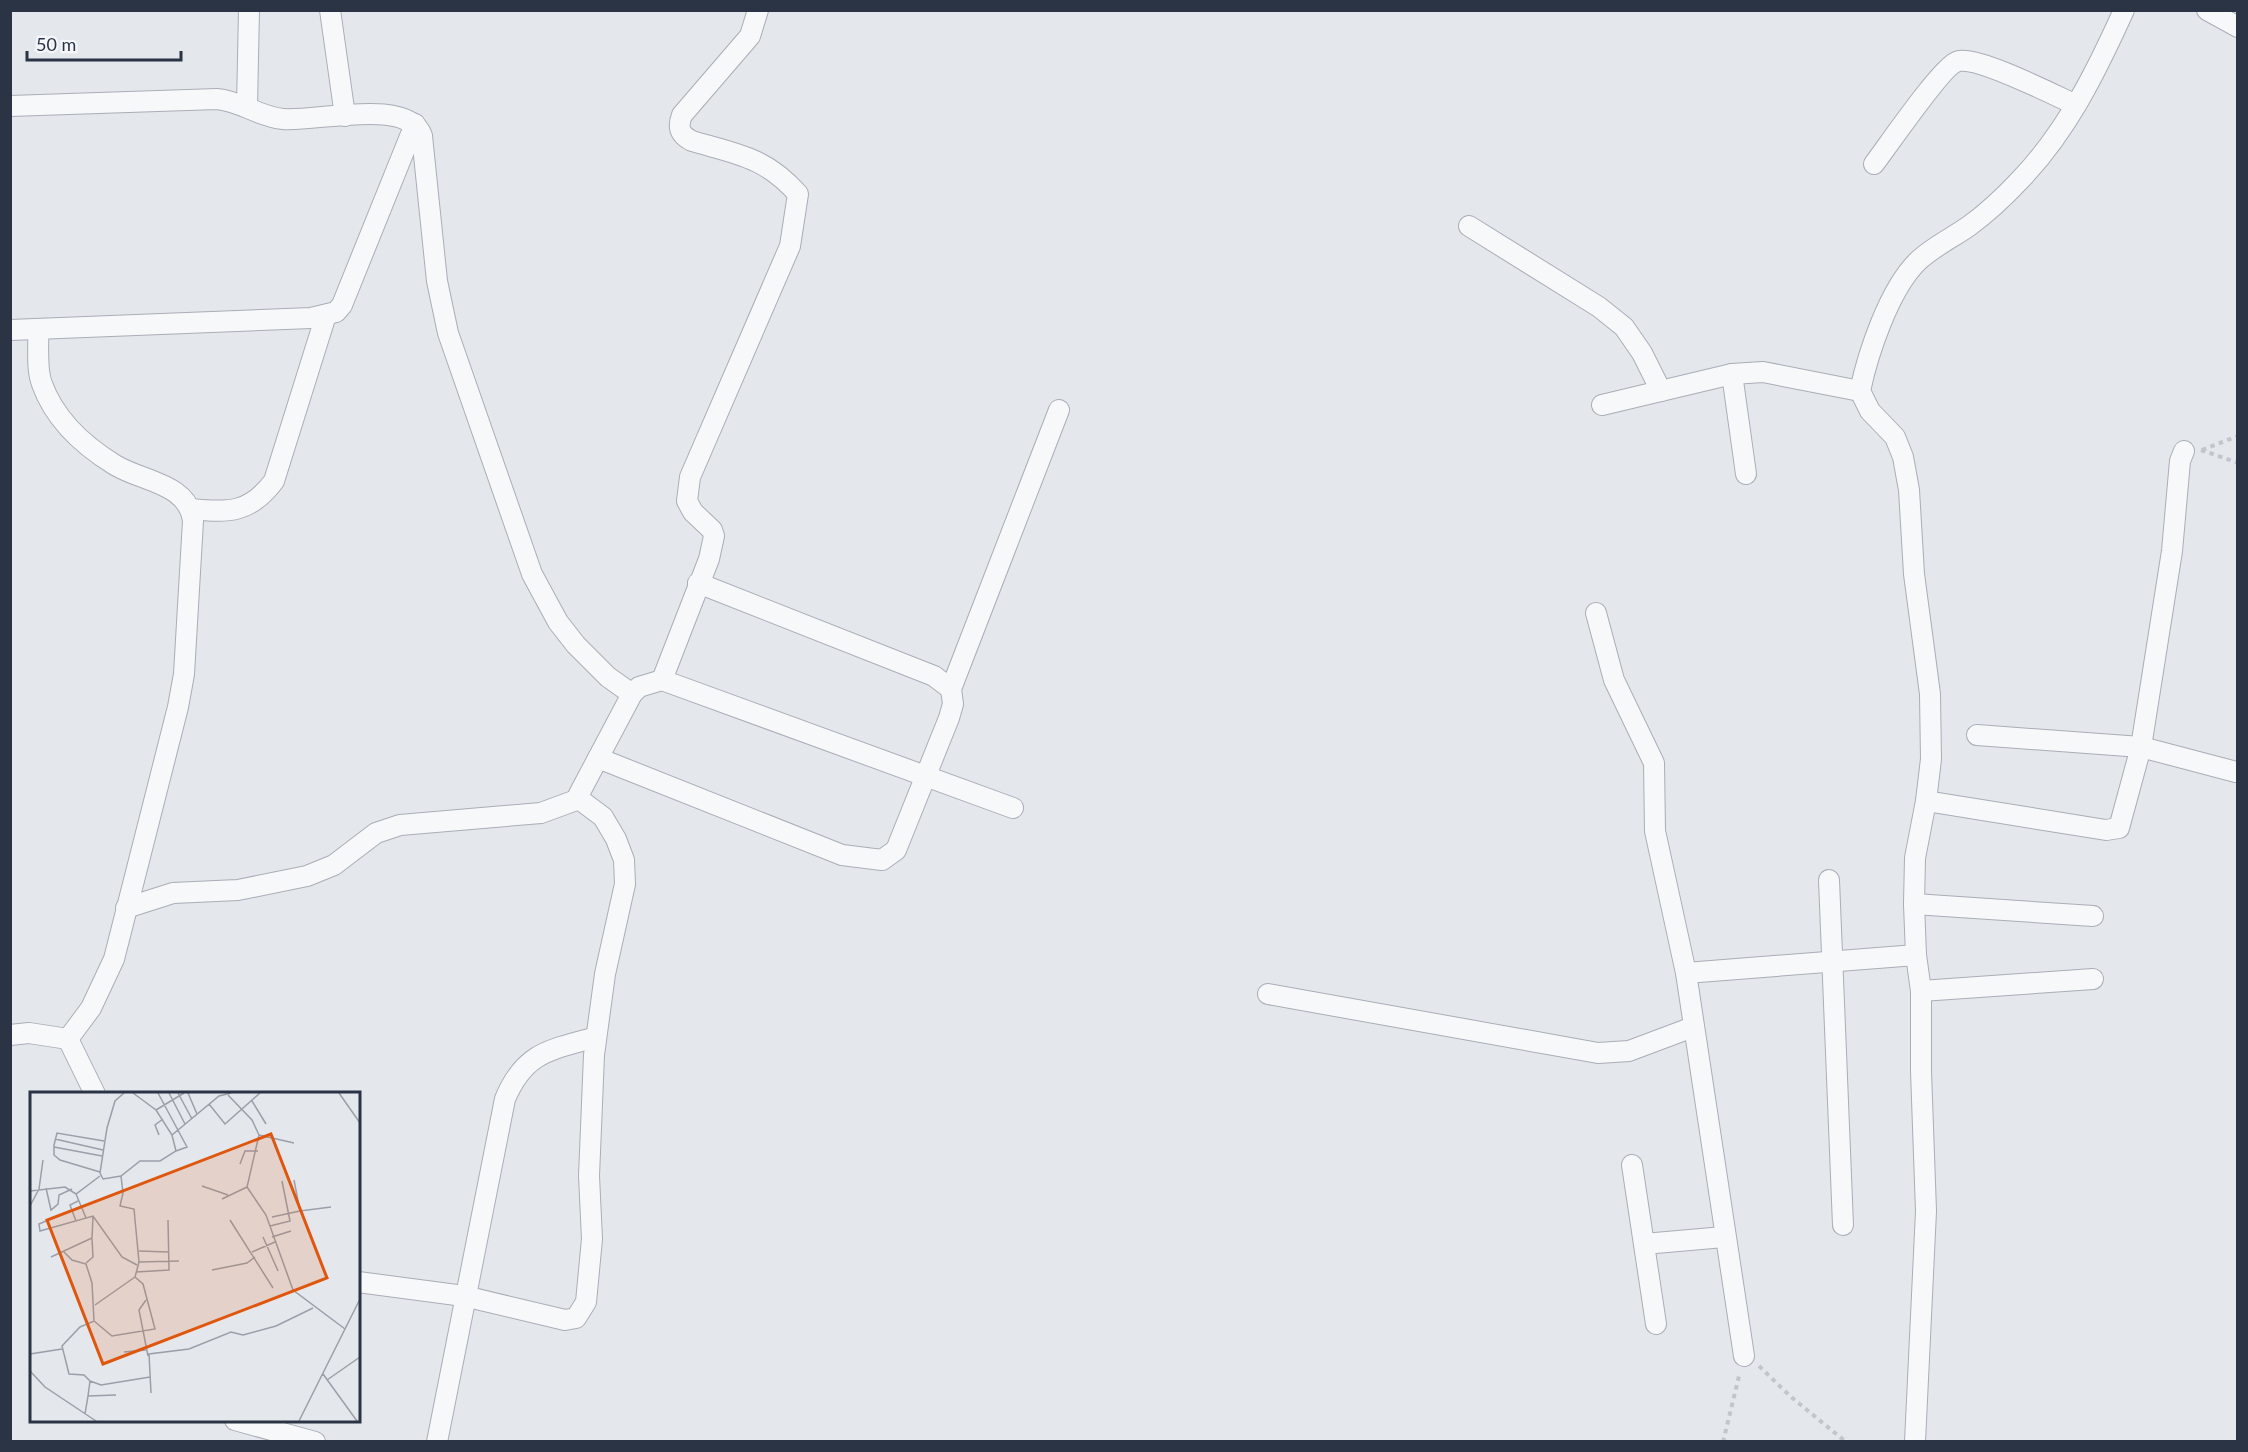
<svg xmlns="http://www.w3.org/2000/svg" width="2248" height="1452" viewBox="0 0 2248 1452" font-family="Lato,sans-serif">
<rect width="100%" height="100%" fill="#e4e7ec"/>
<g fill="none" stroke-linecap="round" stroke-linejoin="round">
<g stroke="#a9aeb7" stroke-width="22">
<g id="minor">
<polyline points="330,10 345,116"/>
<path d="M758,10L750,36L682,115C677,128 680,135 692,141C737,154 765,157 798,194L790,246L690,477L687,501L693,512L712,530L714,536L709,559L662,680L1013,808"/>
<polyline points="2207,10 2238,27"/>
<path d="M10,106L217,99C241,101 259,117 283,119C316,122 409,97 422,136L437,281L448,333L532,574L558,622L576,645L608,677L632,694"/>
<polyline points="247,107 249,10"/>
<path d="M1874,164C1887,147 1944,63 1959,61C1980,57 2054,95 2076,105"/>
<polyline points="1469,226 1599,307 1624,327 1642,353 1661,391"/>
<path d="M38,329C39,346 36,369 42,384C55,420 84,446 115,465C143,482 188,483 193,521L184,674L178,707L114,959L91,1008L68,1039"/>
<polyline points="10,330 311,318 336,312 342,305 415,124"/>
<polyline points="1732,374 1746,474"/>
<polyline points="1602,405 1732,374 1763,372 1860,391"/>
<path d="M191,509C229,513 250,513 274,481L326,315"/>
<polyline points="698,583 934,676 951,689"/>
<polyline points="1596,613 1614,680 1654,763 1655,831 1686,973 1744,1356"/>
<polyline points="1977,735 2141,747 2236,772"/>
<polyline points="598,758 842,855 882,860 896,850 949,718 953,704 951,689 1059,410"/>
<polyline points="1926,801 2106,830 2119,828 2141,747 2172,551 2180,461 2184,451"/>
<polyline points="1829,880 1843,1225"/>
<polyline points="1914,904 2093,916"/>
<polyline points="126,908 173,893 238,890 307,876 334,865 376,833 400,825 541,813 579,799"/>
<polyline points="1686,973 1916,955"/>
<polyline points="1921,991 2093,979"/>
<polyline points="1268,994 1598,1053 1629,1051 1693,1027"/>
<polyline points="10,1035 29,1033 68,1039 95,1094"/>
<polyline points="1632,1165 1656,1324"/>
<polyline points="1644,1244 1724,1237"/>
<polyline points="358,1282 464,1296 565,1320 576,1318 586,1302 592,1239 589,1176 594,1055 605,974 625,884 624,860 616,839 603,817 579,799 579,794 632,694 639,687 662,680"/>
<polyline points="235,1420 315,1442"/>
<path d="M437,1442L505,1099C525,1051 551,1050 596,1037"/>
<path d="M1915,1442L1926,1211L1921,1071V991L1916,955L1914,904L1915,858L1926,801L1931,759L1930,694L1914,574L1909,490L1903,457L1895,437L1870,411L1860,391C1868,353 1889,290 1917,262C1931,248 1952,238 1969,226C1987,213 2005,196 2020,180C2067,131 2096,72 2124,10"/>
</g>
</g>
<g stroke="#c2c5cb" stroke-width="4" stroke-dasharray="4.5 4.5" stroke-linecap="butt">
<polyline points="2201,450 2238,463"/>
<polyline points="2202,450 2238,436"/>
<polyline points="1759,1366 1790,1396 1846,1442"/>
<polyline points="1723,1442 1740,1372"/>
</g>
<use href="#minor" stroke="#f7f8fa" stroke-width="20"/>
</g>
<g transform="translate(30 1092)">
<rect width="330" height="330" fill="#e4e7ec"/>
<path fill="none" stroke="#9a9fa9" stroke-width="1.5" d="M94,1L85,9L77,36L70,81L73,87L91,84L110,69H130L146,59L142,43L126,18L103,1M128,1L157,55L146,59M139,1L155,32M148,1L162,27M158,1L167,22M309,1L330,31M198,3L222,28L229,43L217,95L236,123L263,198L315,237M222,9L236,32M179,12L195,32L230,1M126,18L154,1M129,43L125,33L133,27M142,43L189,4L201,1M229,43L264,51M25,47L73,58M24,55L72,64M210,72L215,59H228M70,80L30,68L24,63V53L27,41L74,49M91,84L93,101L90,114L104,117L109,170L149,169M264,88L270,119L301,115M172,94L198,103M16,96L21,118L28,112L29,103L42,97M0,99L35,95L46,102L70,84M46,102L56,126M192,107L217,95M0,114L9,97L13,68M42,118L9,132L10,139L63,124L92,165L107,173M242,125L270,119M200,128L243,196M46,129L40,113L48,109M240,134L260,129L252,89M233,145L248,179M242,145L261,139M33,159L42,168L56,172L62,191L64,229M109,159L138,160M222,160L245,150M21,165L62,146L63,125M56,171L63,165L62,147M182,178L217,171L225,165M106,180L139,178L138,128M116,208L109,218L118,264M65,213L105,185M94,260L116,258M0,262L32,257M0,279L15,295L66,329M293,282L327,329M297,288L330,265M60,289L71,293L120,285M121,301L119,262L159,257L201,240L213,243L246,234L283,216M58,304L60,289L54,283L39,282L32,254L50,235L64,229L82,244L125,237L113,192L105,185L109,170M55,322L58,304L86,303M269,329L330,207"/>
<path fill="#df570f" fill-opacity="0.15" stroke="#df570f" stroke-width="3" d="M241,42L297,186L73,272L17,128Z"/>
<rect width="330" height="330" fill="none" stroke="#2b3445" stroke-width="3"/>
</g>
<rect width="2248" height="1452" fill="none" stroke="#2b3445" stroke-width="24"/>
<path d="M27 51v9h154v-9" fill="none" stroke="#2b3445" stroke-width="3"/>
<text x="36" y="51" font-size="18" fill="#2b3445" stroke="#f4f6f9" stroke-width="4.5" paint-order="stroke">50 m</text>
</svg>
